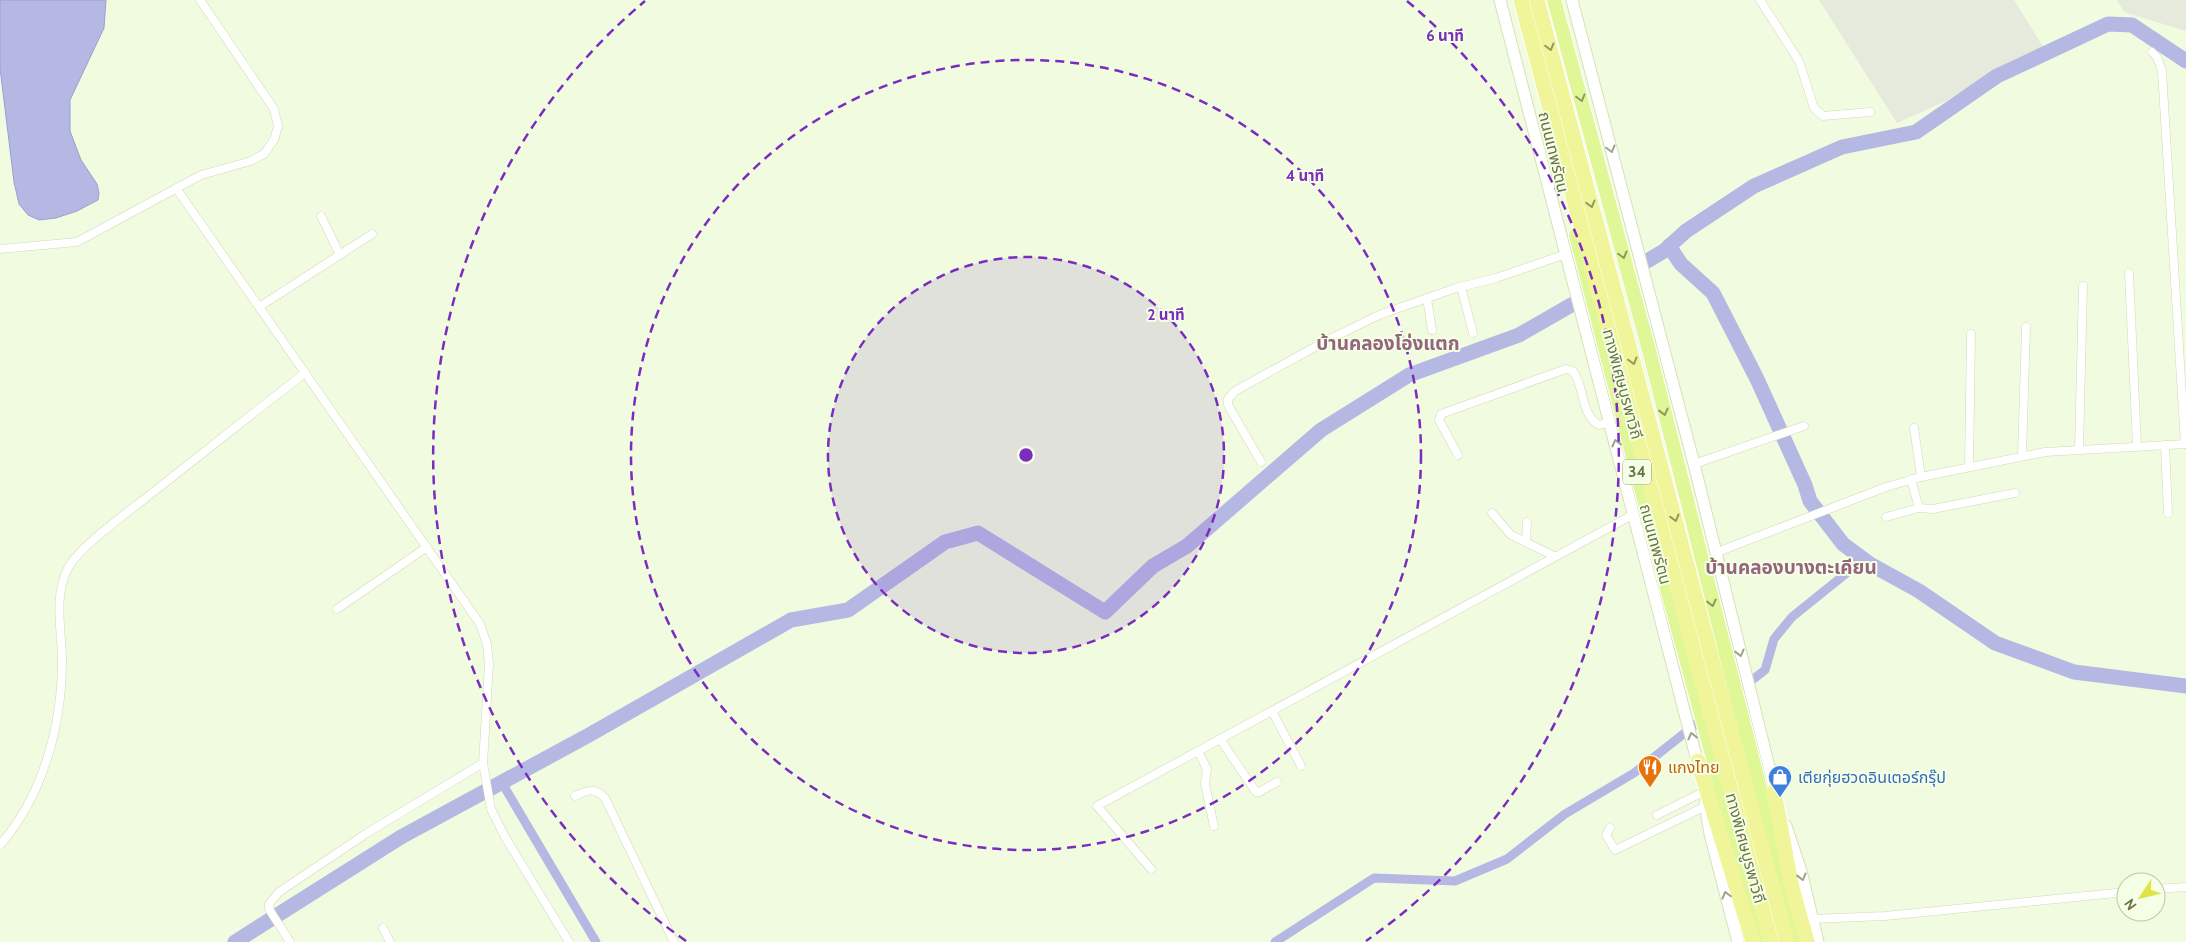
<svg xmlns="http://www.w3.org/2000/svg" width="2186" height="942" viewBox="0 0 2186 942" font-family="Cabin,'Noto Sans Thai',sans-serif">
<rect width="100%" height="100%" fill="#f0fbe0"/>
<g fill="#e6eadc">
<polygon points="1819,0 2014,0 2044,48 2017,58 1946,101 1897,123"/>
<polygon points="2117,0 2186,0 2186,31 2124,12"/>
</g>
<polygon fill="#b6b8e4" stroke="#9c9ed5" points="0,0 106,0 104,28 70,100 70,131 81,160 97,184 99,193 98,200 77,211 56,218 39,220 28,215 19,204 14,182 0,68"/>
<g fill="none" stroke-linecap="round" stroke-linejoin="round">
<g stroke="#b6b8e4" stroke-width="9">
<polyline points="1733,695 1765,670 1774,639 1792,617 1864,559"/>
<polyline points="502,783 596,942"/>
<polyline points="1275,942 1374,878 1455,881 1507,859 1565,814 1634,773 1705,717"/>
</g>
<g stroke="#b6b8e4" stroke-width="15">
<polyline points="1669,246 1681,264 1713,293 1757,379 1805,485 1810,501 1843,544 1870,564 1919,591 1995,643 2074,672 2186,686"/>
<polyline points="1647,261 1664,251 1686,231 1754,186 1842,147 1916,132 1997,76 2108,24 2132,25 2186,61"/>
<polyline points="235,942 401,837 589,735 791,620 848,610 945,542 978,533 1105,612 1153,566 1187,546 1321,430 1409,375 1519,335 1573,304"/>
</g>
<g stroke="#d0dab8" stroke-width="9">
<g id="minor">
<polyline points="1760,0 1799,61 1814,108 1823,116 1870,112"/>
<polyline points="2152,52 2157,57 2162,71 2185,444"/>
<polyline points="176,188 480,624 487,644 489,664 483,763 491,809 505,837 569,942"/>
<polyline points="321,216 340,255"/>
<polyline points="0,249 77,242 201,175 251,161 264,154 274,140 278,126 274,109 200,0"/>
<polyline points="2129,273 2137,446"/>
<polyline points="1461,287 1473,333"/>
<polyline points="1427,298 1432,330"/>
<polyline points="259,307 372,234"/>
<polyline points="1914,428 1921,477"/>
<polyline points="2165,445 2168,513"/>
<polyline points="2079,449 2083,286"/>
<path d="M1458,455L1439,420L1441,414L1566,369L1573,371C1585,387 1580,414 1599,425L1610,422"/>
<polyline points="2022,456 2026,327"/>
<polyline points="1261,462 1228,405 1228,399 1235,391 1324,342 1379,315 1456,288 1496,278 1566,254"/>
<polyline points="1694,464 1804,426"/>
<polyline points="1969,467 1971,334"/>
<polyline points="1911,479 1919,508 1933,509 2015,493"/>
<polyline points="1492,513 1511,535 1554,556"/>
<polyline points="1886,517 1919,508"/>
<polyline points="1526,542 1527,522"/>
<polyline points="1715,553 1886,487 1921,477 2045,452 2186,444"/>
<polyline points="337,609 427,547"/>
<polyline points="1272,711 1301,766"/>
<polyline points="1220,739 1256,792 1259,792 1277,782"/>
<polyline points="1198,751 1207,769 1205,784 1214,826"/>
<path d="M575,796C588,790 595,787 605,798L674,942"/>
<polyline points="1657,815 1703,792"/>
<polyline points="1610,828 1606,835 1615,850 1706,806"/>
<path d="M0,845C43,796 62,725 62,661C62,630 53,598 68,568C79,547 127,513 147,497C199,456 252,414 305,373"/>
<polyline points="1151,869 1097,806 1634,514"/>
<polyline points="2156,889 2186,887"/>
<polyline points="1812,919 1885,916 2126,892"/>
<polyline points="383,928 390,942"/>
<polyline points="290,942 269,909 269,904 279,892 367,833 483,763"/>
</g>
</g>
<g stroke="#d7e1b8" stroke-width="13">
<g id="secondary">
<polyline points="1500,0 1699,768"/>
<polyline points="1572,0 1694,464 1777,799"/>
<polyline points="1705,803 1710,834 1738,942"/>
<polyline points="1786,826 1801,871 1818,942"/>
</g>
</g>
<g stroke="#fff" stroke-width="16">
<g id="trunk">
<polyline points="1554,0 1650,354 1799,942"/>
<polyline points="1576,235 1667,589 1763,942"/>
</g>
</g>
<g stroke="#fff" stroke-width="17">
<g id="motorway">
<polyline points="1521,0 1771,942"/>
<polyline points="1537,0 1787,942"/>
<polyline points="1698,761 1753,942"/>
<polyline points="1774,792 1791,884 1807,942"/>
</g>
</g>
<use href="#minor" stroke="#fff" stroke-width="8"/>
<use href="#secondary" stroke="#fff" stroke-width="11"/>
<use href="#trunk" stroke="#e0f798" stroke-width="14"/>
<use href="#motorway" stroke="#eff598" stroke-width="15"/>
</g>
<defs><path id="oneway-chevron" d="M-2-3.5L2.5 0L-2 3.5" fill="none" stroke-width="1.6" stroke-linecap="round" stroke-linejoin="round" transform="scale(1.25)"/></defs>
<g stroke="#939960">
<use href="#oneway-chevron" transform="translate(1550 47) rotate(75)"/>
<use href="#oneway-chevron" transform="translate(1591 204) rotate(75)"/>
<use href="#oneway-chevron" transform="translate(1633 361) rotate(75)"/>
<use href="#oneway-chevron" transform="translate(1675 518) rotate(75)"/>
</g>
<g stroke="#8e9960">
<use href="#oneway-chevron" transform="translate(1581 98) rotate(75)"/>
<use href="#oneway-chevron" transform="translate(1623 255) rotate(75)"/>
<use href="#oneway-chevron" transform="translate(1664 412) rotate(76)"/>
<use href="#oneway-chevron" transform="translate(1712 603) rotate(76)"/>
</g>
<g stroke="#9fa388">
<use href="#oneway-chevron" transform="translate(1611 149) rotate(75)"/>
<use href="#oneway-chevron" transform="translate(1616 443) rotate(-104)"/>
<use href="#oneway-chevron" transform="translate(1740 653) rotate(76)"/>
<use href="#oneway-chevron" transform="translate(1692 736) rotate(-104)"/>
<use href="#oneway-chevron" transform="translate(1802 877) rotate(76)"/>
<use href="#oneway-chevron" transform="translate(1726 895) rotate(-105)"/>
</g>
<circle cx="1026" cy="455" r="198" fill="#7b2cbf" fill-opacity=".12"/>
<g fill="none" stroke="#7b2cbf" stroke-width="2.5" stroke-dasharray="9 6">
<circle cx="1026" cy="455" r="198"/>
<circle cx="1026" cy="455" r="395"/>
<path d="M686 941A593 593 0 0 1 645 1M1407 1A593 593 0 0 1 1366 941"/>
</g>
<defs>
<g id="restaurant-pin" transform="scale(1.25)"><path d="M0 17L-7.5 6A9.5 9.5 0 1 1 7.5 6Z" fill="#e8710a" stroke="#f4ffe6"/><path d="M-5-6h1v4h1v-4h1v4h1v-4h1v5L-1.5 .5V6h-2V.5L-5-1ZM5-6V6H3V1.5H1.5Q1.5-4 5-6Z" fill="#fff"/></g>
<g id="shop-pin" transform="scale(1.25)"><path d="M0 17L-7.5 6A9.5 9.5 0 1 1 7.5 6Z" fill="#3f7fe0" stroke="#f4ffe6"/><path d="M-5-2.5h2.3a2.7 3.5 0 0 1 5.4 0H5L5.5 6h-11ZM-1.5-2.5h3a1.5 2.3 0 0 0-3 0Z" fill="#fff"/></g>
</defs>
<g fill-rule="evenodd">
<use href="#restaurant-pin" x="1650" y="767"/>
<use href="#shop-pin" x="1780" y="777"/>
</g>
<g text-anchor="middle" stroke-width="4" stroke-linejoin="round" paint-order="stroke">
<rect fill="#f4ffe6" stroke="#949c77" stroke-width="1" x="1623" y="459.5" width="28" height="25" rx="4"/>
<g font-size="15" font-weight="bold" fill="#6b7148">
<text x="1637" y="477">34</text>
</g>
<g font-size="16" fill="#6b7148" stroke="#f4ffe6">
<text transform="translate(1554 152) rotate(76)" y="6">ถนนเทพรัตน</text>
<text transform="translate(1623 384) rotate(75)" y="6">ทางพิเศษบูรพาวิถี</text>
<text transform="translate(1656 544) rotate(75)" y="6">ถนนเทพรัตน</text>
<text transform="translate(1746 848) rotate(75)" y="6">ทางพิเศษบูรพาวิถี</text>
</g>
<g font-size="16" fill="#c56008" stroke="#f4ffe6" text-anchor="start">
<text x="1668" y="773">แกงไทย</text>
</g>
<g font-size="16" fill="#366cbe" stroke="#f4ffe6" text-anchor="start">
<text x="1798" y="783">เตียกุ่ยฮวดอินเตอร์กรุ๊ป</text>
</g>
<g font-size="19" font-weight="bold" fill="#95647e" stroke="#f4ffe6">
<text x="1388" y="350">บ้านคลองโอ่งแตก</text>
<text x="1791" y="574">บ้านคลองบางตะเคียน</text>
</g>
</g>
<circle cx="1026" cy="455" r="8" fill="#7b2cbf" stroke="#f4ffe6" stroke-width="2.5"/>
<g font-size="15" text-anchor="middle" font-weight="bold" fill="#7b2cbf" stroke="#f4ffe6" stroke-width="4" stroke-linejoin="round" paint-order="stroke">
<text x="1445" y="41">6 นาที</text>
<text x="1305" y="181">4 นาที</text>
<text x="1166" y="320">2 นาที</text>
</g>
<g transform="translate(2141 897) rotate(235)"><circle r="24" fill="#f4ffe6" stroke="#bdc6a7"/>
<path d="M0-4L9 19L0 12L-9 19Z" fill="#dfe347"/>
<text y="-8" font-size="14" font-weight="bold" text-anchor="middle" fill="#6b7148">N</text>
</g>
</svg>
